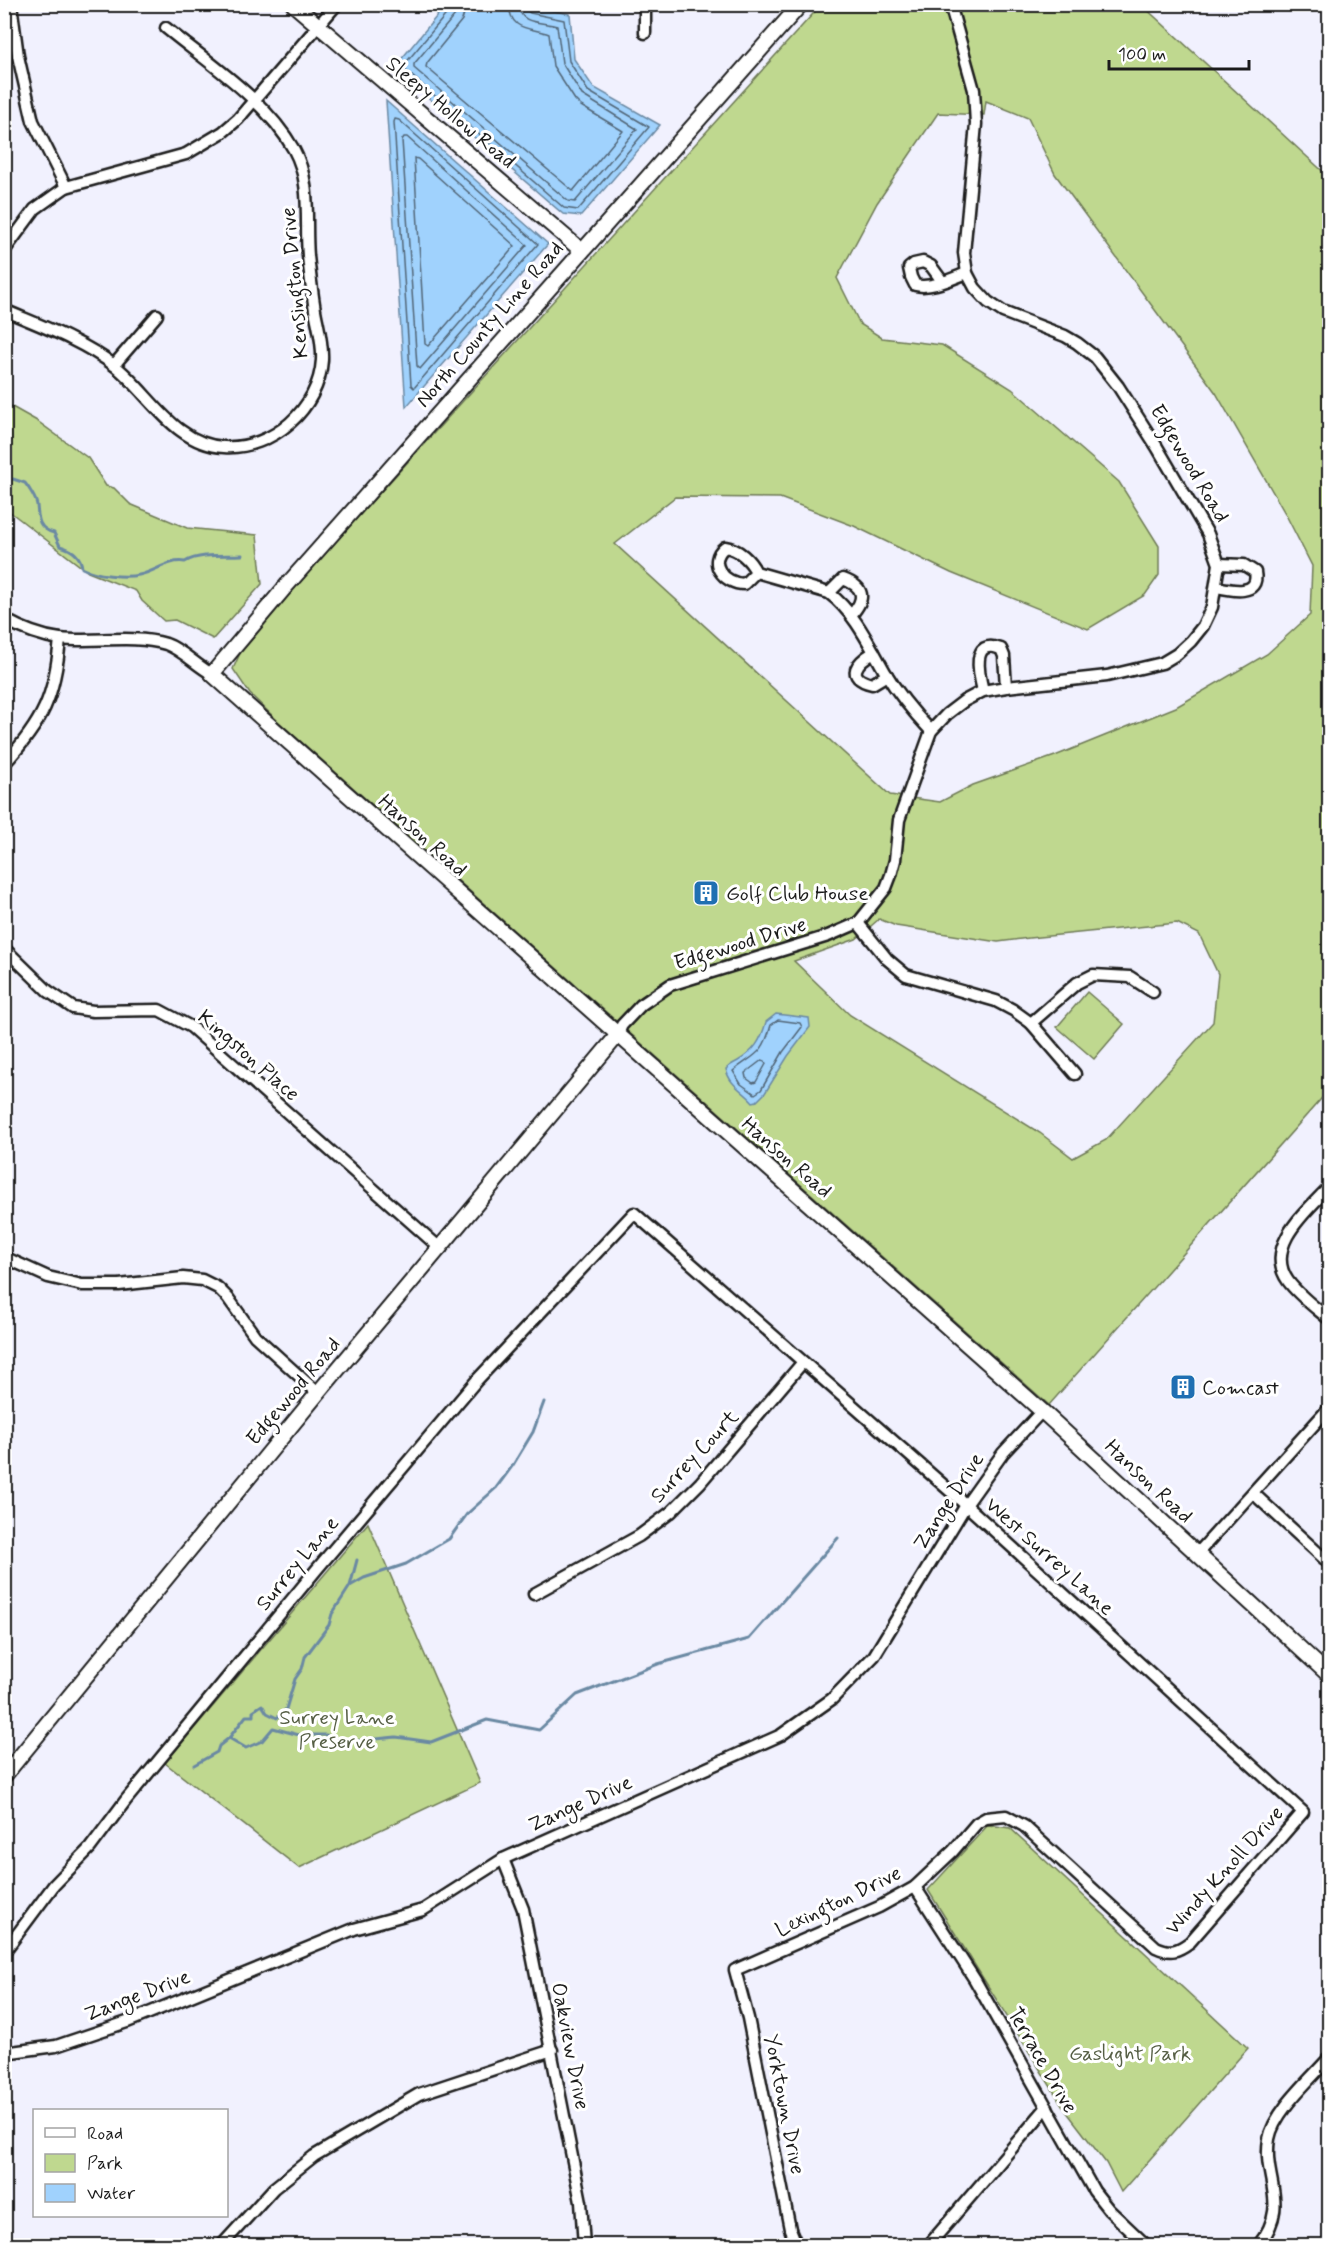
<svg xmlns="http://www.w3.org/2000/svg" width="1334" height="2250" viewBox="0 0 1334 2250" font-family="Mynerve,sans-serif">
<rect width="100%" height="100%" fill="#f1f1fe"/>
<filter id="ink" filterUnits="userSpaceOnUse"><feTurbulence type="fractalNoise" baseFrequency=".0167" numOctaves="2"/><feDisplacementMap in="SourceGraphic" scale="12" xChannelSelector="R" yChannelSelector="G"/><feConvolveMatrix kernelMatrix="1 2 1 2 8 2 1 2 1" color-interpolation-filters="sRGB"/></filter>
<g filter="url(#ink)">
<g fill="#bfd88f" stroke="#6e7a56" stroke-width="1.5" fill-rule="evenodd">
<path d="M821,5H1142L1329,177V1090L1049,1405L279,722L250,694L233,669L241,651L311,569ZM986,101L1028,118L1055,174L1216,393L1286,515L1312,566L1310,615L1267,654L1176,707L1055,756L973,785L940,802L890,795L615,544L675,497L780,498L854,526L951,573L1088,629L1145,595L1159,575V546L1119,482L1012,389L942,345L882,338L860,324L837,278L877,203L938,113L984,115ZM879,919L896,926L998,942L1029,938L1177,923L1199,934L1218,974L1213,1022L1106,1140L1073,1158L1040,1133L850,1015L794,961L856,939Z"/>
<polygon points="5,403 37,421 88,458 106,486 114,488 130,504 187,528 257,535 262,584 213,639 175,620 164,621 142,601 136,591 88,572 5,508"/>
<polygon points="1087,992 1124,1024 1094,1059 1057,1027"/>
<polygon points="368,1523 480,1783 299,1868 165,1763"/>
<polygon points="988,1825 1010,1828 1248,2048 1121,2192 1106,2163 1066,2111 928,1890"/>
</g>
<g fill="#a0d2fd" stroke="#6b89a3" stroke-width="1.5">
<polygon points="446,5 519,5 570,14 574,59 593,87 660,125 581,216 563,214 394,68"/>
<polygon points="386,101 548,244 406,407"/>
<path d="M776,1014L809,1018L810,1027L788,1056L765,1093L757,1101L753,1102C744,1091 729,1085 726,1069C729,1065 733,1064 738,1061C754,1051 761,1041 766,1022Z"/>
</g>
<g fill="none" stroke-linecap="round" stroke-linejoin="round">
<g stroke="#516576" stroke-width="1.5">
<polyline points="451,4 449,11 404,65 404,69 564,208 578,210 649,127 588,91 569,61 564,20 530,13 526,9 525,4"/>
<path d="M458,4L455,15L414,64V68L568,201L575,202L637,129L582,95L562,63L557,26C543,21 519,26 518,4"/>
<path d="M467,4L462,20L427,63L426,67L573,191L623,131L581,106L575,100L553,66L549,34C530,27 510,32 509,4"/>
<polygon points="395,119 399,120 538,244 414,388 411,385 394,122"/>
<polygon points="404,137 407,137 527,245 420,369 417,366 402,140"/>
<polygon points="414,158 418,159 515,246 428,346 425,344"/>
<path d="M778,1020L800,1023L802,1027L783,1052L761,1090L755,1094L741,1084L733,1071C756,1053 763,1055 771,1025Z"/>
<polygon points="762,1060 765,1061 766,1064 756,1082 753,1083 746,1078 745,1073"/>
</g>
<g stroke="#6b89a3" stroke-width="3">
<path d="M4,483L13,479L25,483C29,488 36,499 37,505C38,518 38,529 54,533L60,546C71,549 81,555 82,568C96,575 124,578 139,575C155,572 169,559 185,562C200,553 225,556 242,555"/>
<polyline points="350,1586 357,1560"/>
<polyline points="229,1738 246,1748 262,1741 273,1728 299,1735 326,1735 345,1742 396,1737 431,1742 487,1720 539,1730 577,1695 658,1664 749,1639 838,1538"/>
<polyline points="194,1765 217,1752 219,1746 229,1738 246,1716 253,1716 253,1711 262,1705 267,1713 277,1718 286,1709 295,1679 302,1669 305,1657 329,1625 332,1614 350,1586 364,1578 406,1564 449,1539 467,1514 496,1488 513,1465 533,1432 544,1402"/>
</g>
<g stroke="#1c1c1c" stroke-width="15">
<g id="street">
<polyline points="11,4 18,56 33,121 66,187"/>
<polyline points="645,33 645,4"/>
<polyline points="4,251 35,209 66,187 186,154 223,132 238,119 337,4"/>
<path d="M942,281L931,266L923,262L914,264L909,268L911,277L915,285C931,289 951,279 967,273"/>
<path d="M4,310C41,326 81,340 114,365C149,392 174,445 224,447C272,450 319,409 322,360C323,342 318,327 315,310C312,292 310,274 308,256C305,220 312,183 294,150C266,100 210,64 166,28"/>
<polyline points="114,365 157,315"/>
<path d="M756,572L744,584C724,584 706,562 725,547C739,549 750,560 756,572L829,593C855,613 869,644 885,672C898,694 914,713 931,731"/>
<path d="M1216,587C1230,590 1260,597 1255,572L1244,565L1219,564"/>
<path d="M829,593L843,579C865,587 866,599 851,615"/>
<path d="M4,619C22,629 39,636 60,639C95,643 131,634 166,644C181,649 197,666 212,674"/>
<path d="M874,652C857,662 844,677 872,684L887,675"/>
<path d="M983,691C979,675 970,637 1001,649L1004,656L1006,687"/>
<path d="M4,764C43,722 55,696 60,639"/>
<polyline points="858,923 887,959 906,975 996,1001 1013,1010 1031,1023 1075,1074"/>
<polyline points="6,950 48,991 73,1008 93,1011 159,1010 191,1027 441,1249"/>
<polyline points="1031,1023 1077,983 1093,975 1130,977 1153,992"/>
<polyline points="617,1036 622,1025 641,1005 670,985 828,936 858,923 886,888 891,875 895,860 899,820 931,731 947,714 964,701 983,691 1006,687 1107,676 1162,663 1177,654 1191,641 1203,626 1212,607 1219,564 1208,534 1157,447 1118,386 1095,357 1077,343 1065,336 1003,312 988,302 975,288 967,273 964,253 976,124 974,90 950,4"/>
<path d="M1330,1186C1308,1210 1263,1246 1288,1281C1299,1296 1316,1308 1330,1320"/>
<polyline points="4,1257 48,1277 82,1285 119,1285 183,1278 202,1280 218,1288 228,1298 255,1336 318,1393"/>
<polyline points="1253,1493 1330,1564"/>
<polyline points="1197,1554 1330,1407"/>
<polyline points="534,1594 639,1536 671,1512 700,1483 803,1362"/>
<polyline points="503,1859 523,1909 581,2202 584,2246"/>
<polyline points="915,1887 975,1980 1094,2191 1109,2210 1147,2246"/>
<path d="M4,1952L54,1885L90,1848L126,1800L317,1569L477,1380L634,1213L966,1505L1303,1812L1190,1942C1178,1951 1171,1954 1156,1947L1024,1826L1006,1816L986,1818L977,1823L953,1851L915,1887L879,1907L735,1970L748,2018L790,2229L797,2246"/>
<polyline points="4,2053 56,2046 127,2022 354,1929 423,1910 503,1859 781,1735 832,1699 874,1656 966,1505 1003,1453 1042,1411"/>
<polyline points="221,2246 274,2188 314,2156 419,2094 552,2050"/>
<polyline points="928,2246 1047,2107"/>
<path d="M1258,2246C1292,2203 1262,2181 1269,2139C1274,2111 1311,2079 1330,2057"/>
</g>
</g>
<g stroke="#1c1c1c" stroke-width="18">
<g id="secondary">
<polyline points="293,4 582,251"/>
<polyline points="801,4 287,585 212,674 1042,1411 1330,1676"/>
<polyline points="4,1776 318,1393 617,1036"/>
</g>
</g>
<use href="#street" stroke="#fff" stroke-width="10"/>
<use href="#secondary" stroke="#fff" stroke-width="14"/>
</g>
</g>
<defs>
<g id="building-square" transform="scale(1.35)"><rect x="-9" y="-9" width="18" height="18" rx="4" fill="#1f6fb2" stroke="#fff"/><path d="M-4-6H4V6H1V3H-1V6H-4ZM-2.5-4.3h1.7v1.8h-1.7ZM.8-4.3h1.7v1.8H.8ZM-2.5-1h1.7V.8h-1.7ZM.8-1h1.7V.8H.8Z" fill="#fff"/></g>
</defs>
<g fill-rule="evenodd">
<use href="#building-square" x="706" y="893"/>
<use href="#building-square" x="1183" y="1387"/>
</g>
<g text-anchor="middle" stroke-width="6" stroke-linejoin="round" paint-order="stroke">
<g font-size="21" fill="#1c1c1c" stroke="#fff">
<text transform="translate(451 112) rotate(40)" y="7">Sleepy Hollow Road</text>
<text transform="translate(294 283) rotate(-95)" y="7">Kensington Drive</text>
<text transform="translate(489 324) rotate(-49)" y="7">North County Line Road</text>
<text transform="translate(1190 463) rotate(59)" y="7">Edgewood Road</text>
<text transform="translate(423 835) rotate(42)" y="7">Hanson Road</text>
<text transform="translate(740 943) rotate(-17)" y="7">Edgewood Drive</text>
<text transform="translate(249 1055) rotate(41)" y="7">Kingston Place</text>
<text transform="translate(787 1157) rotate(41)" y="7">Hanson Road</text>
<text transform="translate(293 1391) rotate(-50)" y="7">Edgewood Road</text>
<text transform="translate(694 1456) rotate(-47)" y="7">Surrey Court</text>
<text transform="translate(1149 1481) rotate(43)" y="7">Hanson Road</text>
<text transform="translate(948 1501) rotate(-57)" y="7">Zange Drive</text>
<text transform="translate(1050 1556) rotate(42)" y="7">West Surrey Lane</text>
<text transform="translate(297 1563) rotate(-50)" y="7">Surrey Lane</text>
<text transform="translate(580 1803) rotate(-24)" y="7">Zange Drive</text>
<text transform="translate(1224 1870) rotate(-48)" y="7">Windy Knoll Drive</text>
<text transform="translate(838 1901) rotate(-26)" y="7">Lexington Drive</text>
<text transform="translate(137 1995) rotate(-21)" y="7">Zange Drive</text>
<text transform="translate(571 2046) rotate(79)" y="7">Oakview Drive</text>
<text transform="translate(1043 2060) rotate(60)" y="7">Terrace Drive</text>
<text transform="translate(785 2104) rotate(79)" y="7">Yorktown Drive</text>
</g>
<g font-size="21" fill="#1c1c1c" stroke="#fff" text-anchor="start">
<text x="726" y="900">Golf Club House</text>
<text x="1202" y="1394">Comcast</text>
</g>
<g font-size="21" fill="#555e44" stroke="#fff">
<text x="337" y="1724">Surrey Lane<tspan x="337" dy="24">Preserve</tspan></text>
<text x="1130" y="2060">Gaslight Park</text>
</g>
</g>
<rect width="1334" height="2250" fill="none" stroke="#fff" stroke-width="24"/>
<rect x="12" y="12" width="1310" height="2226" fill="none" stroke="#1c1c1c" stroke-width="2" filter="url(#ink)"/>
<rect x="33" y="2109" width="195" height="108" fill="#ffffff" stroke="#a4a4a4" stroke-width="1.5"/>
<rect x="45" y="2128" width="30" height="9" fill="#ffffff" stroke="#a4a4a4" stroke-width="1.5"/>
<text x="87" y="2139" font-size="18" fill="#1c1c1c">Road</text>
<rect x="45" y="2154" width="30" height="18" fill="#bfd88f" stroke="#a4a4a4" stroke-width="1.5"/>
<text x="87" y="2169" font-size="18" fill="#1c1c1c">Park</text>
<rect x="45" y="2184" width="30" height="18" fill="#a0d2fd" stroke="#a4a4a4" stroke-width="1.5"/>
<text x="87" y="2199" font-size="18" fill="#1c1c1c">Water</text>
<path d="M1109 60v9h140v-9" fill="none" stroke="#1c1c1c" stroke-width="3"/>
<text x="1118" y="60" font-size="18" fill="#1c1c1c" stroke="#ffffff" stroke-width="4.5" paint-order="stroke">100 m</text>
</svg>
